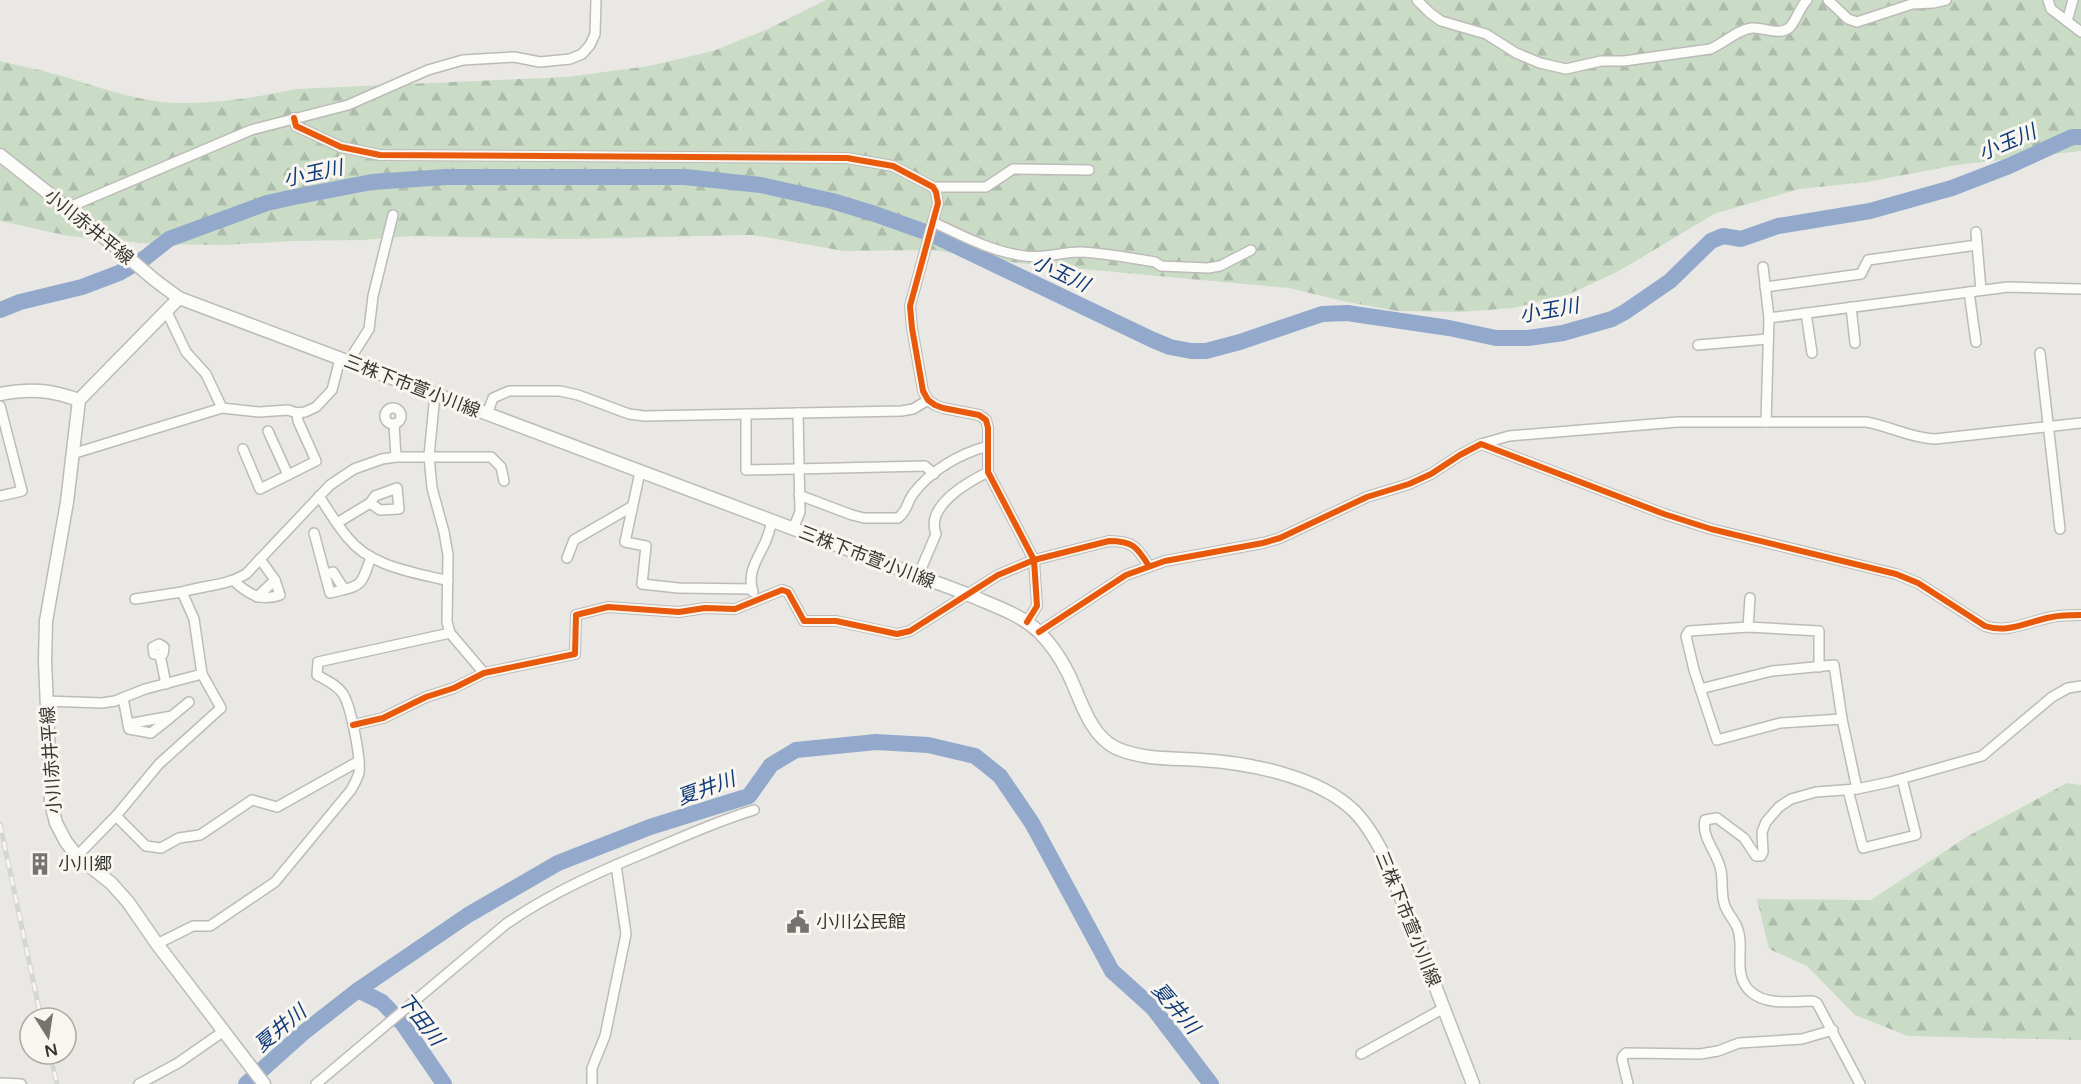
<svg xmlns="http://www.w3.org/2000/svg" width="2081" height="1084" viewBox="0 0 2081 1084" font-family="'Varela Round','Noto Sans JP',sans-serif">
<defs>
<pattern id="forest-firs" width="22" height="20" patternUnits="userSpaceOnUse" patternTransform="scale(1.5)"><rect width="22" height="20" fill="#cadcc6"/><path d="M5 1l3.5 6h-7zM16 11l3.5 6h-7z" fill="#aebdab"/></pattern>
</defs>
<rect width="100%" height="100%" fill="#e9e8e4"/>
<g fill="url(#forest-firs)">
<path d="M826,0H2081V151L1957,165L1867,182L1799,189L1714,214L1619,271L1567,295L1513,308L1460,312L1398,311L1347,302L1289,288L1018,263L933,250L844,251L753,235L568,239L411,236L363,240L293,241L223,245L152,244L69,236L0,221V61C19,66 39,69 58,75C97,86 137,102 178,103C218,104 257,97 296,89L567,77L649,66L713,51L768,29Z"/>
<polygon points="2067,783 2081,785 2081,1040 1908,1036 1855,1015 1807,966 1769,949 1757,899 1871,900 1968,836"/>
</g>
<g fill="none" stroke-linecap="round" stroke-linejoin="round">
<g stroke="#92a9cc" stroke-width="16">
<polyline points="0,310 20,302 82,287 119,273 145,258 169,239 267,203 294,197 372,182 446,177 685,177 761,185 832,201 875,214 931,234 1153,340 1170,347 1191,351 1206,351 1240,342 1322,314 1347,313 1449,328 1496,338 1528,338 1563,333 1612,319 1625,312 1670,281 1711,241 1723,236 1741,239 1778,226 1870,211 1952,188 2009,166 2072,137 2081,137"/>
<polyline points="358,990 382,1002 403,1024 444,1084"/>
<polyline points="246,1084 303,1033 358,990 468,915 558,863 650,827 749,796 771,765 796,750 876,742 928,745 975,756 1000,776 1032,823 1112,971 1153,1008 1211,1084"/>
</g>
<g stroke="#bcbbb8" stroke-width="12">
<g id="minor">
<path d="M1417,0L1430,13L1441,21L1486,34L1516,53L1540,63L1566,69L1601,61H1624L1710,49C1725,43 1736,30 1752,28C1764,27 1778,36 1789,28C1796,22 1799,8 1807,0"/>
<polyline points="1828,0 1848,19 1857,22 1912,4 1933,3 1946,0"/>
<polyline points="2048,0 2051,9 2081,32"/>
<polyline points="2067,21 2073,0"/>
<polyline points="294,118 296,126 341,147 380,155 847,158 893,166 933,187 936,192 938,203 910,306 912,328 923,391 928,400 935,405 943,408 979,415 986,420 988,428 988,472 1034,560 1037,606 1027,622"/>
<polyline points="933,187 986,187 1013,169 1089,170"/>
<polyline points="67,208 251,130 348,105 428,70 463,60 514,57 540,62 570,59 582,54 590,45 595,34 596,0"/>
<path d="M933,222C963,236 992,252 1025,256C1044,259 1061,252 1080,252C1105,253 1130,258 1155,262L1161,266L1208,268L1220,266L1251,250"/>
<polyline points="1976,232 1981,290"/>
<polyline points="1763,267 1769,318 1766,422"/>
<polyline points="1765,287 1861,274 1868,260 1977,245"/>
<polyline points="1969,292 1976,342"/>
<polyline points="1851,307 1855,343"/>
<polyline points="166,310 186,352 206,374 222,408"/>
<polyline points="1806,313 1812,353"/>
<polyline points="1769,318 2008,287 2081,289"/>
<polyline points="1698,345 1768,339"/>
<polyline points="2040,353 2060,529"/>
<polyline points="348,362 369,329 373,296 393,215"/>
<polyline points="435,394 429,456 432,488 444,532 448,555 447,622 450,633 484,673"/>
<polyline points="0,406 22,491 0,496"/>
<circle cx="393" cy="416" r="8"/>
<polyline points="487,414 493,398 509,391 560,391 578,395 629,414 644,416 901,411 913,409 928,400"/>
<polyline points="746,414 746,470 925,466 934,474"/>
<polyline points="394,424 396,457"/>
<polyline points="268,431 288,475"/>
<path d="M1481,444L1509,436L1678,422H1866C1890,426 1910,438 1935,439L2081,423"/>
<polyline points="243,449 260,489 316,461 298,421 297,413"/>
<polyline points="72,454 222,408 259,412 288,410 297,413 305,412 316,407 332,390 340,359"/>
<polyline points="640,472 625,542 646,546 642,584 678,588 752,589"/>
<polygon points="397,488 399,509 380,510 370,503 375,496"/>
<path d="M799,495L852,515L864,518H898C908,510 906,504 913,494C931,470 959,454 988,446"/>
<path d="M319,496C328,510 337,525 348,538C371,567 414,572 448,581"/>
<polyline points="337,523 370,503"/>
<polyline points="793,529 800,512 798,413"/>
<path d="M314,533L330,593C362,585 360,589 371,557"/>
<polyline points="567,558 574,540 631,507"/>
<polyline points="325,574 333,572 344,589"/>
<path d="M918,576L936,534C925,506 968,482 988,472"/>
<path d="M234,581C248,594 261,602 280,595L275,580L260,559"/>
<path d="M753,592C747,574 756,561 764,545C768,537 770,529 772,521"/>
<polyline points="257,597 275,580"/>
<polyline points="135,599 182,592"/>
<polyline points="1748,627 1750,598"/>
<path d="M1039,632L1126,575L1165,561L1263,543L1280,538L1367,497L1409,484L1431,474L1460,455L1481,444L1664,514L1711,529L1896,574L1918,583L1985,626C2008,634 2029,621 2052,617C2061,615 2071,615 2081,615"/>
<polyline points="160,655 154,654 153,647 159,644 164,647 163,654 160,655 166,684"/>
<polyline points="1819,667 1819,631 1748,627 1689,631 1686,636 1694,670 1717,740 1780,723 1842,719"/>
<polyline points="1700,689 1772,671 1834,665 1842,719 1857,789"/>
<polyline points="123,698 128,724 172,716 189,702"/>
<path d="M46,701L102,703L115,701L145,689L202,674L194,619L182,592C205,585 226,586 246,574L330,485L354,469L382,459L396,457H491L501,467L504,481"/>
<polyline points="128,724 129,729 151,733 170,718"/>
<path d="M353,725L383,718L426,697L454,688L484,673L575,654L576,615L608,607L679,612L705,608L735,609L782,590L788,592L804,621H836L897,634L910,631L998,575L1034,560L1109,541C1133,541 1137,547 1149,566"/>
<polyline points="1848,790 1863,848 1916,835 1902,779"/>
<polyline points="116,816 159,764 221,708 202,674"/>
<polyline points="77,856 116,816 146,846 161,848 179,838 200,835 252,800 277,807 359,761"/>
<path d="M157,944L193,926H210L275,882L351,790C354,785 357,779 359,773C361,759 351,706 343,694C337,685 326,680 317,675L318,662L450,633"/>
<polyline points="1361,1054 1444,1008"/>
<polyline points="0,1083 21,1084"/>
<polyline points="139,1084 178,1063 224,1031"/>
<path d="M316,1084L506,924C552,892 603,870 654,849C687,835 720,820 754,810"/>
<polyline points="592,1084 592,1068 605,1036 626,934 616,865"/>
<polyline points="1628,1084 1622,1059 1623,1056 1626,1053 1700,1054 1718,1051 1739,1043 1802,1039 1833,1030"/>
<path d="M1860,1084L1817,1003L1813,1001C1793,1001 1767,1006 1751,992C1731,975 1746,947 1737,927C1733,918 1726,912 1724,903C1721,892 1723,881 1721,871C1718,852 1701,839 1705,820L1717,818L1744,838L1756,856H1761L1763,852L1762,832L1766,822L1779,807L1791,799L1816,792L1857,789L1890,782L1982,756L2052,697L2068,688L2081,686"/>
</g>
</g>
<g stroke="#bcbbb8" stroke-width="15">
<g id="major">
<path d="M0,155L104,237L156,281L179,298L967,594C991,605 1019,613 1039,632C1050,643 1061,659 1068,673C1080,697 1089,735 1116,748C1143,760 1173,758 1201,760C1249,763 1318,776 1354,811C1369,826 1379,845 1388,864L1473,1084"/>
<path d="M0,394C31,388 50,390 79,400"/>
<polyline points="79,400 67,502 46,621 45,661 51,803 56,823 66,842 77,856 111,883 128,902 157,944 264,1084"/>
<polyline points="79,400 179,298"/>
</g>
</g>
<use href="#minor" stroke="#fcfcfb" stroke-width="9"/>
<use href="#major" stroke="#fcfcfb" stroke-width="12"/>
<g stroke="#d5d5d5" stroke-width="5">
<g id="rail">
<polyline points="0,824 41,1018"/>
<polyline points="50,1054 57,1084"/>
</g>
</g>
<use href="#rail" stroke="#f8f6ef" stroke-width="3" stroke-dasharray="9" stroke-linecap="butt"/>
<g stroke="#f8f6ef" stroke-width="10">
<g id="cycleway">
<polyline points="294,118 296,126 341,147 380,155 847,158 893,166 933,187 936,192 938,203 910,306 912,328 923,391 928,400 935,405 943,408 979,415 986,420 988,428 988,472 1034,560 1037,606 1027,622"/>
<path d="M1039,632L1126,575L1165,561L1263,543L1280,538L1367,497L1409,484L1431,474L1460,455L1481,444L1664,514L1711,529L1896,574L1918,583L1985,626C2008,634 2029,621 2052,617C2061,615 2071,615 2081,615"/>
<path d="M353,725L383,718L426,697L454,688L484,673L575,654L576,615L608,607L679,612L705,608L735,609L782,590L788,592L804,621H836L897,634L910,631L998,575L1034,560L1109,541C1133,541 1137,547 1149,566"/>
</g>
</g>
<use href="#cycleway" stroke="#e8590c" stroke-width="6"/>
</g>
<defs>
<g id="building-bare" transform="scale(1.8)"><path d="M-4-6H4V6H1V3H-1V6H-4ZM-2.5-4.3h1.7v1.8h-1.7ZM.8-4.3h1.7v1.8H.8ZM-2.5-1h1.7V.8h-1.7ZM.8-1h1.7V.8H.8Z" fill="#757471" stroke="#f8f6ef" stroke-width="2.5" paint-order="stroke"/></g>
<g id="civic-bare" transform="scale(1.8)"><path d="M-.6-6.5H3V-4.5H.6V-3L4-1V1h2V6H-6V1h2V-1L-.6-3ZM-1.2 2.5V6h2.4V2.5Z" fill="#757471" stroke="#f8f6ef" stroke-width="2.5" paint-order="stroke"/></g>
</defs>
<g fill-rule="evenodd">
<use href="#building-bare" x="40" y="864"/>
<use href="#civic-bare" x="798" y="922"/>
</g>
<g text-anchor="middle" stroke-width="6" stroke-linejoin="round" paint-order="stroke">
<g font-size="18" fill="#363633" stroke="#f8f6ef">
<text transform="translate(89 227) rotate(39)" y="6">小川赤井平線</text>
<text transform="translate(412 386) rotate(21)" y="6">三株下市萱小川線</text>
<text transform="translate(867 557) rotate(21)" y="6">三株下市萱小川線</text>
<text transform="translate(51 760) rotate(-94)" y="6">小川赤井平線</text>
<text transform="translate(1408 919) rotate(68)" y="6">三株下市萱小川線</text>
</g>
<g font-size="18" fill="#363633" stroke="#f8f6ef" text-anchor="start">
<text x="58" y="870">小川郷</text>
<text x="816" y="928">小川公民館</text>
</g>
<g font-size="20" font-style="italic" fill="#0f3a79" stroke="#f8f6ef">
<text transform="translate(2007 142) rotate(-23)" y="7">小玉川</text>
<text transform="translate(313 173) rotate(-12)" y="7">小玉川</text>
<text transform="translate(1061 273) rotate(25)" y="7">小玉川</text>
<text transform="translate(1549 310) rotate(-10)" y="7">小玉川</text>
<text transform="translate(706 788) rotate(-20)" y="7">夏井川</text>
<text transform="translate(1176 1008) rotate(49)" y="7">夏井川</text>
<text transform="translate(421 1019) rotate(52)" y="7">下田川</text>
<text transform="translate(280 1028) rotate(-40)" y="7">夏井川</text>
</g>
</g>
<g transform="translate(48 1036) rotate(168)"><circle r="28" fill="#f8f6ef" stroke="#aaa9a4" stroke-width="1.5"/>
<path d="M0-4.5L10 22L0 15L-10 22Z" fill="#757471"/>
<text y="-9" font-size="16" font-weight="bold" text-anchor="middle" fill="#363633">N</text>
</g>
</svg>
